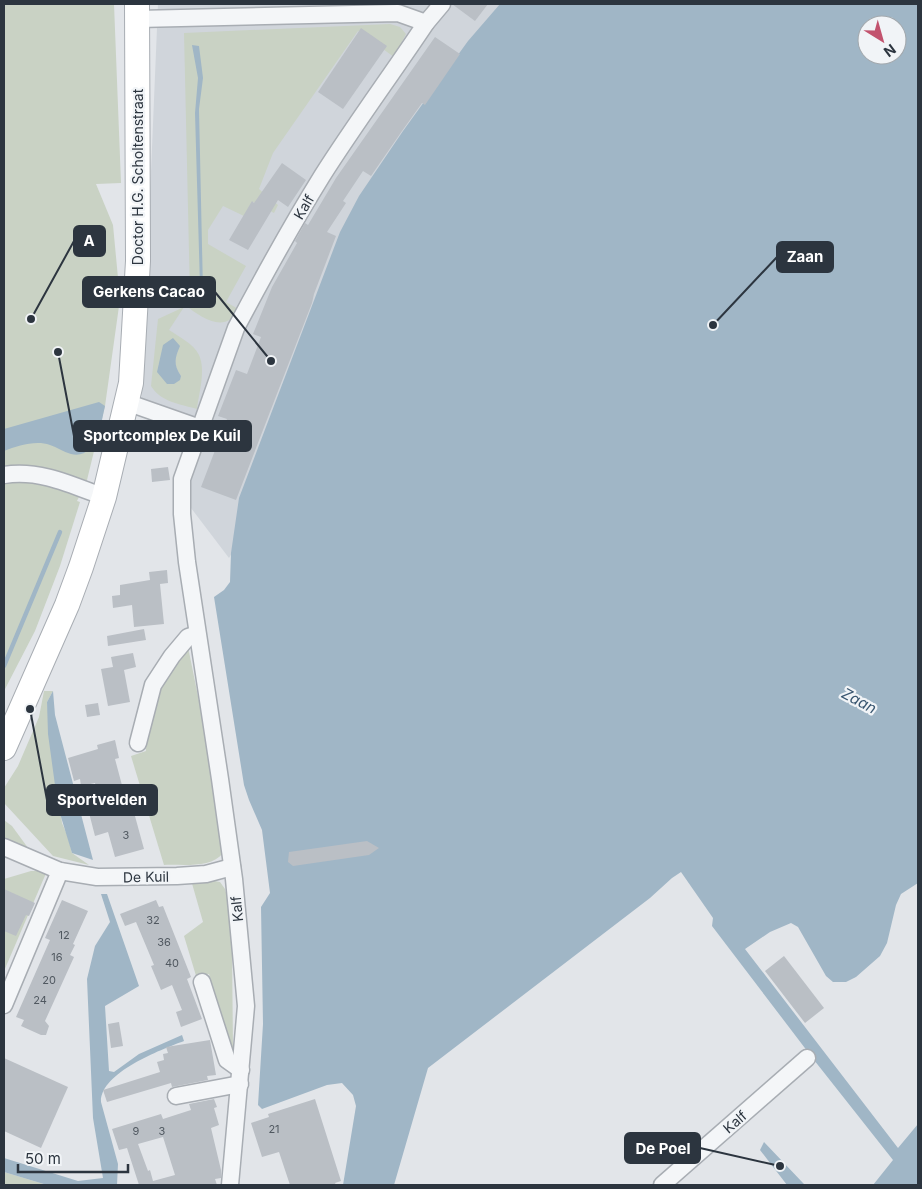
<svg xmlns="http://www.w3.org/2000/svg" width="922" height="1189" viewBox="0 0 922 1189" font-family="Inter,sans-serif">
<rect width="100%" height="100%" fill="#e2e5e9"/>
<polygon fill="#d0d5db" points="158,4 562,4 229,558 188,504 189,434 141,411"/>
<g fill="#c9d2c4" fill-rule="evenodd">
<polygon points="4,4 114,4 121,183 96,184 113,225 120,299 105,406 87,480 77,501 80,502 60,566 35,631 4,691"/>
<path d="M390,24L400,27L406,34L394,57L358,31L273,153L259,189L278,205L274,213L253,202L244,216L223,206L208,230V244L246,266L226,302L240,310C224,334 202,318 185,305L190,296L184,33Z"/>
<path d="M184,307L169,330C178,336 194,344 199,355C206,370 199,393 197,409C180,404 161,402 151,386L158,319ZM178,351C173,361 175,367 181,376L158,365Z"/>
<path d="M187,642L204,726L223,853C211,869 182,864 164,865L131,756L146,751L145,735L153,693Z"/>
<polygon points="44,691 53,691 47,702 62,823 68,837 72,853 89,865 53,856 4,803 4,788 18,766 39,717"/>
<polygon points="4,820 12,826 31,852 4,838"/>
<polygon points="31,871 47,871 4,971 4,879"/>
<polygon points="191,880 209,880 220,882 225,889 228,900 232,949 233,1048 229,1043 209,974 197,979 184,936 203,922"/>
<polygon points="4,1172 47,1185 4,1185"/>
</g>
<g fill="#a0b6c6" fill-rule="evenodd">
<path d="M500,4H918V883L901,894L896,905L887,943L880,956L856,977L846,982H833L826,976L798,927L791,923L770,932L745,949L898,1148L918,1124V1185H873L893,1160L814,1060L712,926L713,918L681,872L672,878L650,898L428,1068L394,1185H343L356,1106L353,1095L342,1083L327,1085L262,1109L258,1105L263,1024L261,907L270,893L262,830L249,800L244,785L214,597L224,590L230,582L231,553L239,498L340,232L359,196L403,131L468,41ZM867,25H897V55H867Z"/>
<polygon points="192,45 199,46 203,78 199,109 203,291 201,294 200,286 195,113 198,78"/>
<path d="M173,338L180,346C175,358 173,364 181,376L180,380L174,384H167L157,372L163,345Z"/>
<path d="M99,402L105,406C101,423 97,460 71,454C63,452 57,447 50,445C35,440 18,446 4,451V429Z"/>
<polygon points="53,691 55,715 93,860 72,853 58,807 48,734 47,702"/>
<path d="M101,894H107L139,986L105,1006L109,1071L114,1072L139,1054L182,1035L184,1041C160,1050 100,1073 101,1102L118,1164L117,1185H47L4,1172V1158L78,1181L103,1178L93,1118L87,979L95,946L110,922Z"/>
<polygon points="764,1142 803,1183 805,1185 787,1185 760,1150"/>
</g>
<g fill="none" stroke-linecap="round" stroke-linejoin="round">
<polyline stroke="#a0b6c6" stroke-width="4.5" points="4,666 60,532"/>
</g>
<g fill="#babfc5" fill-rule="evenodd">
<polygon points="452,4 488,4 475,21"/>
<polygon points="361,28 387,46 343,109 318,92"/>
<polygon points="435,37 460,54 425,105 422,103 402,131 371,176 363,171 343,201 346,203 327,232 336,236 314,294 312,303 236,500 201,487 227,419 218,416 236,370 247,374 261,337 253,334 272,287 297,243 295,241 305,223 308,225 336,178"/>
<polygon points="282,163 306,180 288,207 278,200 248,250 229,240 252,201 254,203"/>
<polygon points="168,467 170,480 152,482 151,469"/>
<polygon points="167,570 168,583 160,584 164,624 134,627 132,605 113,608 112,596 120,595 120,585 150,580 149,572"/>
<polygon points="144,629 146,640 108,646 107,636"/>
<polygon points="133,653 136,667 124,670 130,702 108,706 101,669 113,667 111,657"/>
<polygon points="98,703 100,715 87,717 85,705"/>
<polygon points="115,740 119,758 115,759 123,789 127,787 144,849 115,857 108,832 95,836 88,809 101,805 95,783 81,786 80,779 74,781 68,758 98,749 97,745"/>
<polygon points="367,841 379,848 369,855 293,866 288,862 289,852"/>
<polygon points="4,889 35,903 29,916 26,915 16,936 4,931"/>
<polygon points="62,900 88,911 73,944 75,945 70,955 74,957 45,1021 49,1026 46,1035 41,1035 21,1026 24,1020 16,1017 50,940 45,938"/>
<polygon points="156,900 159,907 163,906 191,977 187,979 202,1019 181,1027 176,1012 182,1010 172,985 161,990 151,966 154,965 136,922 125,926 120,914"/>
<polygon points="784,956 824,1008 805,1023 765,971"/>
<polygon points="119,1022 123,1046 111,1048 108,1024"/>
<polygon points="210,1040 216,1075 207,1076 208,1080 172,1087 171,1083 107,1102 103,1090 160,1072 157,1062 164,1060 163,1054 168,1053 166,1047"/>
<polygon points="4,1058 68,1087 41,1148 4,1131"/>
<path d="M214,1099L217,1107L214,1108L219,1125L211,1128L221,1170V1178L215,1179L217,1185H139L127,1148L119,1150L112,1129L161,1114L163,1119L191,1110L189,1104ZM163,1137L175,1175L153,1181L150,1170L148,1171L138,1144Z"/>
<polygon points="315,1099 341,1181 335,1183 336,1185 290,1185 279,1152 262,1157 251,1123 269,1117 268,1114"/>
</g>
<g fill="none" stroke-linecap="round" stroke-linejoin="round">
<g stroke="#a8adb3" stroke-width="19">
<g id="minor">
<polyline points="138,19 398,13 426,23"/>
<polyline points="126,402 200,428"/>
<path d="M4,475C39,469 72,485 104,497"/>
<polyline points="138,743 153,685 172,656 188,637 197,634"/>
<polyline points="4,847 60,871 97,877 177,876 206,874 232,867"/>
<polyline points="202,982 227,1060 241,1070"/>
<polyline points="4,1005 60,871"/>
<polyline points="176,1096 240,1084"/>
<path d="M230,1185L246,1006L234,879L220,779L187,562L182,514V479L236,328C263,277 291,226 322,176C355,124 392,74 426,23L442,4"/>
<polyline points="662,1185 807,1058"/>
</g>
</g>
<g stroke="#a8adb3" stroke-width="26">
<polyline id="secondary" points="4,748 67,605 81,567 104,497 131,383 138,261 137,4"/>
</g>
<use href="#minor" stroke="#f4f6f8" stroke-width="16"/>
<use href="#secondary" stroke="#fff" stroke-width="24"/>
</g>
<g text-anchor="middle" stroke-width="4.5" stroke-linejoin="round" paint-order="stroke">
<g font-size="11" fill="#505860">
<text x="126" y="839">3</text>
<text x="153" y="924">32</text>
<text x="64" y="939">12</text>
<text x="164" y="946">36</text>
<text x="57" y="961">16</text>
<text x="172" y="967">40</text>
<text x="49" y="984">20</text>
<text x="40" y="1004">24</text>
<text x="274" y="1133">21</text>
<text x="136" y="1135">9</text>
<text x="162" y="1135">3</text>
</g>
<g font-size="14" fill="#2c353f" stroke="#f1f4f7">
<text transform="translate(138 177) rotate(-90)" y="5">Doctor H.G. Scholtenstraat</text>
<text transform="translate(304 207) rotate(-59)" y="5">Kalf</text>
<text transform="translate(146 877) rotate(-1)" y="5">De Kuil</text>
<text transform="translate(237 909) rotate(-96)" y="5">Kalf</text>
<text transform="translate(735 1122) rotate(-41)" y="5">Kalf</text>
</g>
<g font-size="15" font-style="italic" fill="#395670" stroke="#f1f4f7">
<text transform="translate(859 701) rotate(28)" y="5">Zaan</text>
</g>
</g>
<path fill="none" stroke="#2c353f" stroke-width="2" d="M31 319L74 241M713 325L777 257M271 361L215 292M58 352L74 436M30 709L47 800M780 1166L700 1148"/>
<g fill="#2c353f" stroke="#f1f4f7" stroke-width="2">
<circle cx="31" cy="319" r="5"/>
<circle cx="713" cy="325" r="5"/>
<circle cx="271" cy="361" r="5"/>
<circle cx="58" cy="352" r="5"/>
<circle cx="30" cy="709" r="5"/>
<circle cx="780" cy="1166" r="5"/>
</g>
<g fill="#2c353f" stroke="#2c353f" stroke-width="2">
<rect x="74" y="226" width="31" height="30" rx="5"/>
<rect x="777" y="242" width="56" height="30" rx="5"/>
<rect x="83" y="277" width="132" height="30" rx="5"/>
<rect x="74" y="421" width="177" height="30" rx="5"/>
<rect x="47" y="785" width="110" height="30" rx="5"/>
<rect x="625" y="1133" width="75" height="30" rx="5"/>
</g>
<g font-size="15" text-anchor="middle" font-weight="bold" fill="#fff">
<text x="89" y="246">A</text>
<text x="805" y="262">Zaan</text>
<text x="149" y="297">Gerkens Cacao</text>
<text x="162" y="441">Sportcomplex De Kuil</text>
<text x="102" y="805">Sportvelden</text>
<text x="663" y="1154">De Poel</text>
</g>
<rect width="922" height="1189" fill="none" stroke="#2c353f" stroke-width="10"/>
<g transform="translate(882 40) rotate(143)"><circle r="24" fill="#f1f4f7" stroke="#a2a8ad"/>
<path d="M0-4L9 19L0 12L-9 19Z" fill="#c2536e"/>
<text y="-8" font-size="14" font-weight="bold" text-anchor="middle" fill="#2c353f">N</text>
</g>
<path d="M18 1164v8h110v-8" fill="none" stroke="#2c353f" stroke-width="2.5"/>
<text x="25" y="1164" font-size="15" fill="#2c353f" stroke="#f1f4f7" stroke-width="4" paint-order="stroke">50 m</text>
</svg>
